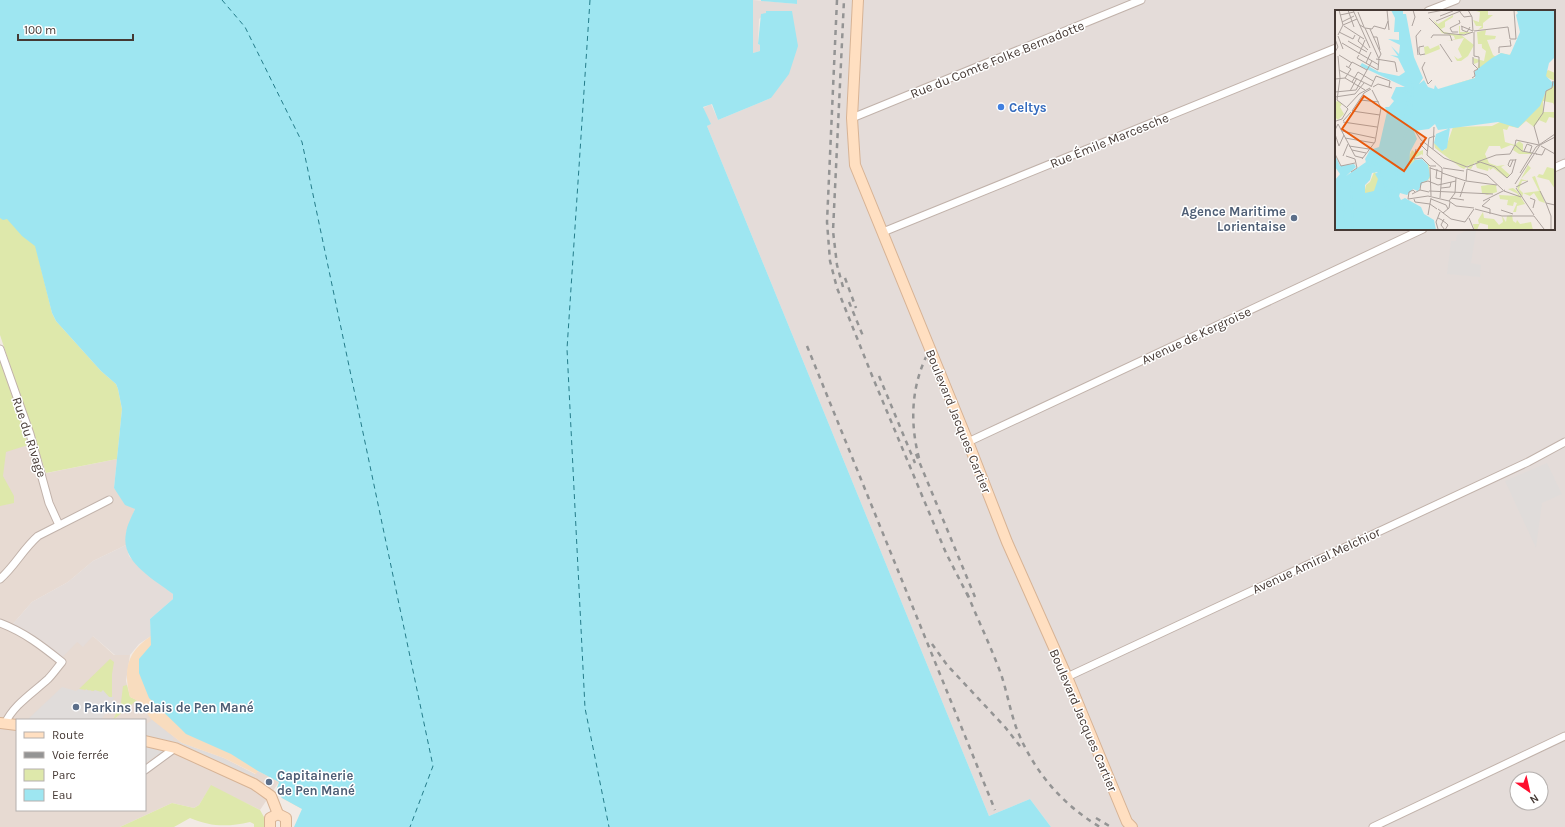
<svg xmlns="http://www.w3.org/2000/svg" width="1565" height="827" viewBox="0 0 1565 827" font-family="Karla,sans-serif">
<rect width="100%" height="100%" fill="#f2eae4"/>
<path fill="#e7dad2" fill-rule="evenodd" d="M0,349L42,471L47,473L117,459L114,488L135,509L126,533V545L93,561L68,582L32,602L12,625L78,642L93,636L114,655H130L126,681L130,697L138,701L152,719L182,743L224,758L255,774L258,771L279,782L260,810L211,786L199,805L194,808L172,803L120,827H0ZM17,720H145V810H17Z"/>
<g fill="#e4dcd9" fill-rule="evenodd">
<path d="M753,0L797,4V0H1565V827H1051L1030,799L989,816L707,126L710,124L703,108L711,104L718,120L771,98L792,12L766,11V13L759,19L758,44L760,45V51L753,53ZM1336,11H1554V229H1336ZM1517,779H1541V803H1517Z"/>
<polygon points="126,545 129,556 143,571 173,594 173,599 150,619 151,636 139,644 130,655 115,655 93,636 83,647 77,642 61,659 12,625 32,602 68,582 93,561"/>
</g>
<g fill="#dee8ab">
<polygon points="0,100 52,313 56,321 101,371 116,384 118,389 122,409 117,459 46,473 0,335"/>
<polygon points="0,360 28,445 6,452 3,476 14,496 14,503 0,506"/>
<polygon points="110,659 114,662 112,674 112,697 109,697 101,692 79,689"/>
<polygon points="127,685 130,697 137,700 113,720 121,703 123,686"/>
<path d="M211,785L260,810L264,817L265,827H254V824L250,822C228,827 211,827 190,818L174,827H120L172,803L194,808L199,805Z"/>
</g>
<path fill="#f8dcbe" d="M151,636L152,655L248,743L302,809L282,798L276,791L279,782L258,771L256,774L224,758L182,743L151,719L138,701L130,697C123,669 127,652 151,636Z"/>
<g fill="#e0dcda">
<polygon points="1468,230 1476,231 1471,263 1481,265 1480,277 1447,274 1451,241 1456,241 1457,235"/>
<polygon points="1547,463 1562,494 1542,503 1536,548 1505,481"/>
<polygon points="62,687 76,691 79,689 85,691 86,689 89,691 90,690 92,692 95,690 101,692 103,690 109,697 114,697 112,703 101,720 27,720"/>
<polygon points="152,720 173,737 173,740 222,758 255,775 251,781 169,746 165,750 145,763 145,725"/>
</g>
<g fill="#9ee6f1">
<path d="M0,0H753V53L760,51V45L758,44L761,14L766,13V11H792L798,46L789,74L771,98L718,120L712,104L703,107L711,124L707,126L989,816L1030,799L1051,827H294L302,809L282,798L276,791L279,782L258,771L231,754L186,734L181,729L149,698L139,673V659L151,645L150,619L173,599V594C154,579 120,562 126,533C127,525 132,516 135,509L125,505L114,488L122,409L118,389L116,384L101,371L56,321L52,313L35,246L22,236L7,219L3,220L0,218Z"/>
<polygon points="761,0 797,0 797,4 761,1"/>
</g>
<g fill="none" stroke-linecap="round" stroke-linejoin="round">
<g stroke="#247c8a" stroke-width="1" stroke-dasharray="5 4" stroke-linecap="butt">
<polyline points="222,0 245,27 302,142 433,766 410,827"/>
<polyline points="590,0 567,349 585,708 609,827"/>
</g>
<g stroke="#c1b2aa" stroke-width="9">
<g id="street">
<polyline points="1428,11 1456,0"/>
<polyline points="852,118 1141,0"/>
<polyline points="1554,168 1565,163"/>
<polyline points="883,232 1336,48"/>
<polyline points="0,349 30,434 49,503 59,525"/>
<polyline points="968,442 1423,229"/>
<path d="M0,579C15,566 23,549 38,536L109,500"/>
<path d="M0,623C24,632 42,646 62,662C57,668 53,674 48,679C34,692 12,706 5,724"/>
<polyline points="1067,677 1528,462 1565,442"/>
<polyline points="145,770 175,748"/>
<polyline points="1373,827 1565,736"/>
</g>
</g>
<g stroke="#d7b395" stroke-width="12">
<g id="secondary">
<polyline points="858,0 852,118 855,165 968,442 1007,542 1067,677 1127,822 1132,827"/>
<polyline points="0,723 17,725"/>
<polyline points="145,741 175,748 254,784 271,796 278,814"/>
<polyline points="270,827 270,818 278,814 286,818 286,827"/>
</g>
</g>
<use href="#street" stroke="#fff" stroke-width="7"/>
<use href="#secondary" stroke="#ffdfc1" stroke-width="10"/>
<g stroke="#949494" stroke-width="2.5" stroke-dasharray="5 5" stroke-linecap="butt">
<polyline points="837,0 827,222 830,261 837,288 873,378 946,553 969,598"/>
<polyline points="845,278 856,308"/>
<polyline points="843,287 837,265 833,231 844,0"/>
<polyline points="849,302 863,336"/>
<polyline points="807,346 995,810"/>
<polyline points="879,376 915,463"/>
<polyline points="916,454 975,597"/>
<path d="M919,458C910,424 911,389 926,357"/>
<path d="M967,593C978,620 991,647 1001,674C1007,692 1010,710 1016,727C1032,769 1061,804 1100,827"/>
<polyline points="932,644 947,665 1005,727 1023,750"/>
<polyline points="1096,818 1111,827"/>
</g>
</g>
<circle fill="#3f7fe0" stroke="#fff" stroke-width="1.5" cx="1001" cy="107" r="4"/>
<g fill="#5c6f8a" stroke="#fff" stroke-width="1.5">
<circle cx="1294" cy="218" r="4"/>
<circle cx="76" cy="707" r="4"/>
<circle cx="269" cy="782" r="4"/>
</g>
<g text-anchor="middle" stroke-width="3" stroke-linejoin="round" paint-order="stroke">
<g font-size="13" fill="#453934" stroke="#fff">
<text transform="translate(997 59) rotate(-22)" y="5">Rue du Comte Folke Bernadotte</text>
<text transform="translate(1109 140) rotate(-22)" y="5">Rue Émile Marcesche</text>
<text transform="translate(1196 335) rotate(-25)" y="5">Avenue de Kergroise</text>
<text transform="translate(959 421) rotate(68)" y="5">Boulevard Jacques Cartier</text>
<text transform="translate(30 437) rotate(72)" y="5">Rue du Rivage</text>
<text transform="translate(1316 560) rotate(-25)" y="5">Avenue Amiral Melchior</text>
<text transform="translate(1084 720) rotate(67)" y="5">Boulevard Jacques Cartier</text>
</g>
<g font-size="13" font-weight="bold" fill="#366cbe" stroke="#fff" text-anchor="start">
<text x="1009" y="112">Celtys</text>
</g>
<g font-size="13" font-weight="bold" fill="#4e5e75" stroke="#fff" text-anchor="start">
<text x="1286" y="216" text-anchor="end">Agence Maritime<tspan x="1286" dy="15">Lorientaise</tspan></text>
<text x="84" y="712">Parkins Relais de Pen Mané</text>
<text x="277" y="780">Capitainerie<tspan x="277" dy="15">de Pen Mané</tspan></text>
</g>
</g>
<g transform="translate(1335 10)">
<rect width="220" height="220" fill="#f2eae4"/>
<path d="M137,0H153V5H158L148,13V18L143,20L147,16H141L138,10L144,12L145,2ZM118,5V7L110,12V17L106,19L109,22L124,25V16H125V22H137L126,25L139,35L133,46L126,51H122L119,46L123,49L127,47L123,39L129,28L112,31L120,29L119,26L107,23L98,10L103,14ZM151,20L150,25L161,26L160,29L152,30L158,45L161,47L166,43L174,45L180,40L157,64L106,78L140,68L144,52L139,54L138,48L149,51L151,41L147,38L146,23L147,34H143L142,22ZM104,35L105,39L90,45L89,37L93,36L95,39ZM213,60L220,63V71L211,67L220,76V97L218,93L208,91V102H220V108L214,107L211,113L204,110L199,117L191,111L183,118L174,116L172,120L168,119L170,132L180,135L184,131L188,134V141L197,143L196,144H184L178,140L179,136L176,135L166,139L165,136H154L150,144L154,153L162,156L170,155L166,157L175,165L172,168L158,158L155,160L154,157L153,161L142,158L140,152L136,159L132,158L135,154L129,159L125,157L100,138L99,133L110,140L118,117L157,116L165,112ZM3,91L7,94L5,97L9,104L3,110L0,107V92ZM77,140L81,143L88,140V146L87,144L78,149L94,155L95,168L90,172L71,154ZM193,155L196,158L186,169L193,171H187L184,179L188,183L204,181L197,167L200,166L210,193L204,191L199,183L195,186L188,183L187,188L182,177ZM212,157L220,159V179L214,170L202,167L204,164L208,165ZM39,162L44,165L45,185L29,184L31,175L35,172ZM153,175H161L162,182L152,185L147,183L146,176ZM178,178L182,181L190,194L182,196L181,202H178L182,193L179,192L178,196L172,195L173,190L165,189L164,185L182,186L183,184L173,179ZM148,202L149,208L159,209L164,215L168,212L167,206L171,212L172,206L177,205L178,211L181,213L182,210L185,214L196,212L198,220H153V215L145,213L142,220H139L138,214H144L143,210Z" fill="#dee8ab"/>
<path d="M56,0H68V4H71L79,47L88,68L84,74L89,70L93,77L99,79L100,75L103,79L140,68V61L157,48L166,43L175,45L185,22L181,5L183,3L181,0H220V47L214,53L211,66L217,72L220,71V75L211,81L205,96L183,118L163,112L103,120L100,114L94,119L79,121L82,129L75,142L74,156L80,150L87,149L93,155L95,166L93,170L88,172L83,181L78,179L72,185L65,183L64,186L66,190L70,188L86,197L89,204L99,210L101,220H0V170L5,164L0,157V145L5,156L19,154L21,157L11,166L31,152L30,149L35,140L44,137L52,102L50,97H54L59,91L56,88L61,77H70L25,56L27,53L44,62L64,66L70,62L63,48L55,45L63,46L56,36L64,44L65,35L53,29L64,30V22H59L60,8ZM43,162L40,164L43,169L39,181L30,183V175L35,170L37,163ZM115,118L112,138L107,141L99,133L101,124Z" fill="#9ee6f1" fill-rule="evenodd"/>
<path fill="none" stroke="#9ee6f1" stroke-width="2" d="M31,152L36,150L42,156L54,185M40,153L62,177M0,181L8,197L12,220M18,220L16,173L43,149L65,117L75,84L68,81M39,220L54,193L56,181L62,177L61,147L73,119L81,118L76,107L78,73L43,63"/>
<path fill="none" stroke="#ada39e" stroke-width="1" d="M4,0L8,15M13,0L19,17M18,0L35,38M52,0L54,20M133,0L137,7L138,21M23,2L29,17M125,2L129,7L137,6M93,3L109,0M5,5L19,2M105,6L118,1M94,8L109,23L129,25L138,22M101,11L128,0M7,12L19,6M25,15L30,18L37,19L39,16L50,19L53,11M9,16L29,29M77,16L80,7L78,0M126,16L138,21M127,16V20L132,22L135,17M35,19L46,44L44,48M139,21L173,17L175,29H181L179,0M4,22L18,29L20,25M123,22H117L115,18L125,13L124,10M139,22V46L144,47V58M3,25L8,15L22,9M3,26L8,39M25,27L23,31L33,40M38,27H42L45,40M96,28L98,25H115L117,31M0,29L3,37L0,42M13,31L32,42M7,33L44,55M105,34L117,52M89,36L84,37V42L85,45L90,44M164,43V37L176,36L175,30M24,44L30,30M4,45L17,53M24,45L22,48L43,60L44,49L30,18M83,45L81,26L86,20M3,46L5,68L2,90L11,97M41,49L60,52L62,62M90,52L87,58L93,74L97,70M31,53L36,42M14,57L17,52L32,60M4,60L36,76M10,68L16,59L11,56M137,68L140,66L139,61L143,59L138,54V47M0,69L10,68L30,80M17,72L23,62L38,71M36,77L41,66L55,71L54,77M38,77L43,74L57,78M15,81L22,68M0,82L21,80L37,51M0,87L20,84L29,73M25,90L44,92M12,97L24,84L35,78M17,101L29,83L36,79M17,101L45,105M1,111L7,109L13,99L11,97M8,111L16,102M8,112L42,117M0,120L3,114L20,146L28,148M7,121L40,128M80,121L86,130L109,148L132,157M0,124L4,136M100,126L94,128L92,145L107,158V163L131,171M10,128L39,133M88,132L85,134L92,141M204,134L199,116L208,103L211,81L217,78L218,71M180,135L181,130L204,135M4,136L9,125M14,136L34,139M206,136L220,144M81,139L79,149L87,148L95,156H101M98,139L99,117M17,140L31,143M189,141L192,134L197,136L195,142M0,144L6,156L20,153M201,144L207,145L210,139M8,146L13,134M11,146L20,149L22,158L16,162M27,149L40,132L46,98L37,80M178,150L175,157L173,155L175,150H181M142,152L161,145L175,144L180,135L187,141L202,144M95,157L96,186M132,157L145,152L160,157L172,168M95,158L107,162M108,158L129,161M102,159L101,168L106,169M132,159L152,165L168,180M185,163L201,137L220,124M172,168L177,163L181,149M131,171L162,175M131,171L132,159M180,174L205,135L220,127M181,177L193,171M106,178L115,177L116,172M181,178L199,205M85,180L86,173L93,171L103,175L121,171M94,181L158,184M169,181L186,187M205,181L211,193L220,195M80,182L78,180L74,182L73,189L93,186L114,191L121,196L139,198M77,184L85,180L94,182M125,187L130,172M105,188L107,162M116,188L129,190M195,188L200,190L198,198M79,189L80,192L95,194L102,199M96,189L111,195L113,199M114,191L120,183L121,168M148,191L170,180M211,193L216,206V220M103,199L116,209L130,212M140,199L167,206H199M166,200L178,204M108,203L114,198L115,192M155,204V199L147,196L155,189M93,205L96,188M199,206L209,219M103,208L107,210L108,211L111,213L113,215L110,220L106,215L109,209M134,208L139,220M130,212L139,199M103,219L101,212L105,202"/>
<path fill="#e8590c" fill-opacity="0.15" stroke="#e8590c" stroke-width="2" d="M29,86L91,128L69,161L7,119Z"/>
<rect width="220" height="220" fill="none" stroke="#453934" stroke-width="2"/>
</g>
<rect x="16" y="719" width="130" height="92" fill="#ffffff" stroke="#b5b0ae"/>
<rect x="24" y="732" width="20" height="6" fill="#ffdfc1" stroke="#b5b0ae"/>
<text x="52" y="739" font-size="12" fill="#453934">Route</text>
<rect x="24" y="752" width="20" height="6" fill="#949494" stroke="#b5b0ae"/>
<text x="52" y="759" font-size="12" fill="#453934">Voie ferrée</text>
<rect x="24" y="769" width="20" height="12" fill="#dee8ab" stroke="#b5b0ae"/>
<text x="52" y="779" font-size="12" fill="#453934">Parc</text>
<rect x="24" y="789" width="20" height="12" fill="#9ee6f1" stroke="#b5b0ae"/>
<text x="52" y="799" font-size="12" fill="#453934">Eau</text>
<g transform="translate(1529 791) rotate(146)"><circle r="19" fill="#ffffff" stroke="#b5b0ae"/>
<path d="M0-3L7 15L0 10L-7 15Z" fill="#fe0f2e"/>
<text y="-6" font-size="11" font-weight="bold" text-anchor="middle" fill="#453934">N</text>
</g>
<path d="M18 34v6h115v-6" fill="none" stroke="#453934" stroke-width="2"/>
<text x="24" y="34" font-size="12" fill="#453934" stroke="#ffffff" stroke-width="3" paint-order="stroke">100 m</text>
</svg>
